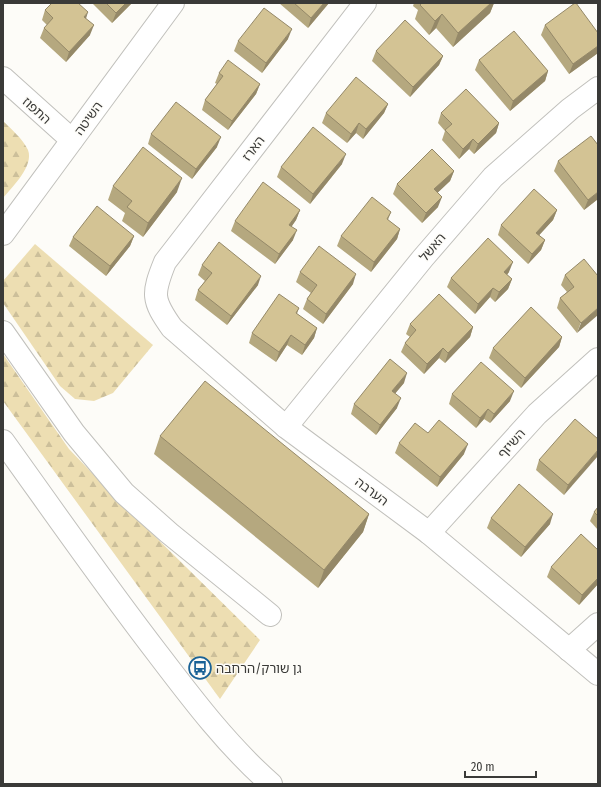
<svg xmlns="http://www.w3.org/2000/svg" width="601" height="787" viewBox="0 0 601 787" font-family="'Fira Sans Condensed','Noto Sans Hebrew',sans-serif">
<defs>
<pattern id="forest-firs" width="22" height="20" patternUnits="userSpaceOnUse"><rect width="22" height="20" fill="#eddeb2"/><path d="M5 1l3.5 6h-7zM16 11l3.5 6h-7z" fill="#ccbf9a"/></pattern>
</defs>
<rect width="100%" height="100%" fill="#fdfcf8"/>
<g fill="url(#forest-firs)">
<path d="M3,121C11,129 23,139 28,150C34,166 13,186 3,198Z"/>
<polygon points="35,244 153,345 113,393 94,401 75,399 60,386 3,303 3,281"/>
<polygon points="3,354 69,449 117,499 260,640 220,699 3,401"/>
</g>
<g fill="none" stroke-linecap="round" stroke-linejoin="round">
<g stroke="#c1c0bc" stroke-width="24">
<g id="minor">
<path d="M365,3L165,262C152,294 152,300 172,328L286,427L429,533L598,674"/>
<polyline points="3,78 72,140"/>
<polyline points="3,234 173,3"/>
<polyline points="3,332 74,433 124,493 169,533 270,615"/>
<polyline points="286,427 423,258 493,177 570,109 598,88"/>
<path d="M3,441C54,512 104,584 158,654C193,700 227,745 271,784"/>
<polyline points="429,533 537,414 598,359"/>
<polyline points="569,650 598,624"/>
</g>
</g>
<use href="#minor" stroke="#fff" stroke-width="22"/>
</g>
<g fill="#b5a87f">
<polygon points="92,3 132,3 112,23"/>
<polygon points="279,3 329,3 308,28"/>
<polygon points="414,3 494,3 490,13 453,47 436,28 429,35 415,19 418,10 413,6"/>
<polygon points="45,10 86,18 90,35 66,62 40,38 44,28 47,25 42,20"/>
<polygon points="545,25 598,33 598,53 569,74 541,35"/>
<polygon points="288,39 262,73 234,51 238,41"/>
<polygon points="376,51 443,56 439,65 410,97 372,61"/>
<polygon points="479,60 548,71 545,81 510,111 475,70"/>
<polygon points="219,73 260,84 256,94 228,130 202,110 205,100 217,84 215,83"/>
<polygon points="388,104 384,113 363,139 356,133 347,143 322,123 326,113"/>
<polygon points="441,113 499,123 496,133 474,154 469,149 459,159 442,140 445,131 438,123"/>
<polygon points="151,134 217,147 192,179 148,144"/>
<polygon points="558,161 598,199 584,210 554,171"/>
<polygon points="342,164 310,204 277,177 281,167"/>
<polygon points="454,171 450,181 437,193 438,207 422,223 393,194 397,184"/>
<polygon points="113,186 177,192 143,237 122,221 125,213 108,200"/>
<polygon points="300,210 296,220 292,226 293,240 275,264 231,231 235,221"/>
<polygon points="557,210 553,220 539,235 545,240 541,250 528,264 498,235 501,225"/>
<polygon points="391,212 388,220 400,229 397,239 371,272 337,246 341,236"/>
<polygon points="134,236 130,246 106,276 69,246 73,237"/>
<polygon points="202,265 258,285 227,325 195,300 198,290 205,281 198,275"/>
<polygon points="300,272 353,284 323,324 303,309 307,299 311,293 296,282"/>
<polygon points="509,272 507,275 512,279 508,289 495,302 490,297 475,314 447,287 451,278"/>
<polygon points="565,275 598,276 577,333 557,308 560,298 567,292 561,285"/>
<polygon points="299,308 297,314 317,328 314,338 302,355 287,345 276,362 249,343 252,333"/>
<polygon points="410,324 473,327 470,337 445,363 439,358 424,374 401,352 405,343 410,337 406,334"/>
<polygon points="562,337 559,347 521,388 489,358 493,348"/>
<polygon points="404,383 395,393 397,408 376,435 351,414 354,404"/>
<polygon points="452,394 510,401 490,423 484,419 476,428 449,404"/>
<polygon points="428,433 464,454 437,487 395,453 399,443"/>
<polygon points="160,436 369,514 363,532 318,588 154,454"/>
<polygon points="598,439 564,495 536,470 539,460"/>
<polygon points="598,507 598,530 590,521 594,512"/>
<polygon points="491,518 550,524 521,557 487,528"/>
<polygon points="551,567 598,584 579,605 547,577"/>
</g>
<g fill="#948868">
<polygon points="126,3 132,3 112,23 116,13"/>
<polygon points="324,3 329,3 308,28 311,18"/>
<polygon points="491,3 494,3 490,13 453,47 458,33"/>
<polygon points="88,12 85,22 84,17"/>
<polygon points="442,14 436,28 429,35 435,21"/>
<polygon points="94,25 90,35 66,62 69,52"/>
<polygon points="292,29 288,39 262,73 266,63"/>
<polygon points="598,46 598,53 569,74 573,64"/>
<polygon points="443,56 439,65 410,97 413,87"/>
<polygon points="548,71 545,81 510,111 513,101"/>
<polygon points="260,84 256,94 228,130 232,121"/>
<polygon points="388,104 384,113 363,139 366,129"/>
<polygon points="359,123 356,133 347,143 351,134"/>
<polygon points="499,123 496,133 474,154 478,144"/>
<polygon points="221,137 217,147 192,179 196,169"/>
<polygon points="473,139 469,149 459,159 463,149"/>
<polygon points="346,154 342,164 310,204 313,194"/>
<polygon points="454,171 450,181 431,199 434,189"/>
<polygon points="182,178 177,192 143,237 148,223"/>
<polygon points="598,192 598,199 584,210 588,200"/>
<polygon points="442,197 438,207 422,223 426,213"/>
<polygon points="300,210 296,220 286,234 289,225"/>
<polygon points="557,210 553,220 533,242 536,233"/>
<polygon points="400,229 397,239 371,272 374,262"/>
<polygon points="297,230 293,240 275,264 279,254"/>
<polygon points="134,236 130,246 106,276 110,266"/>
<polygon points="545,240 541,250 528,264 532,254"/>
<polygon points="513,262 509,272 501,282 504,272"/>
<polygon points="356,274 353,284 323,324 326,314"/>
<polygon points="261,276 258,285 227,325 231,316"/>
<polygon points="512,279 508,289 495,302 499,292"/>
<polygon points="493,288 490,297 475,314 478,304"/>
<polygon points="598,308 598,315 577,333 581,323"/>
<polygon points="473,327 470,337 445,363 448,353"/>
<polygon points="317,328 314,338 302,355 305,345"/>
<polygon points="291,335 287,345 276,362 279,352"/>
<polygon points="562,337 559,347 521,388 525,378"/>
<polygon points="443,348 439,358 424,374 427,364"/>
<polygon points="407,373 404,383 389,401 392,391"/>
<polygon points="514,391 510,401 490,423 494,414"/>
<polygon points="401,398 397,408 376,435 380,425"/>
<polygon points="488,409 484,419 476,428 480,418"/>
<polygon points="468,444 464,454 437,487 440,477"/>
<polygon points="598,450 598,456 564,495 568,485"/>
<polygon points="369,514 363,532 318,588 324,570"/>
<polygon points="553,514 550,524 521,557 525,547"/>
<polygon points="598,578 598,584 579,605 582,595"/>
</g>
<g fill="#d3c394" stroke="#948868">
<polygon points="52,3 78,3 88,12 84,17 94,25 69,52 44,28 53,18 45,10"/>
<polygon points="106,3 126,3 116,13"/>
<polygon points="294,3 324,3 311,18"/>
<polygon points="422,3 491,3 458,33 442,14 435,21 420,5"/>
<polygon points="575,3 576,3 598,33 598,46 573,64 545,25"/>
<polygon points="264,8 292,29 266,63 238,41"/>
<polygon points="405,20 443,56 413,87 376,51"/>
<polygon points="514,31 548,71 513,101 479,60"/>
<polygon points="228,60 260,84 232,121 205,100 223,76 219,73"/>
<polygon points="356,77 388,104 366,129 359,123 351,134 326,113"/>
<polygon points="466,89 499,123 478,144 473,139 463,149 445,130 452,124 441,113"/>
<polygon points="176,102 221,137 196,169 151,134"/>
<polygon points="313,127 346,154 313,194 281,167"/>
<polygon points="591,136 598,145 598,192 588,200 558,161"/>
<polygon points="143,147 182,178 148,223 127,207 132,201 113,186"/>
<polygon points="432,149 454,171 434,189 442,197 426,213 397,184"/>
<polygon points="263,182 300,210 289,225 297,230 279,254 235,221"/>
<polygon points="534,189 557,210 536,233 545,240 532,254 501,225"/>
<polygon points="372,197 391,212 387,219 400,229 374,262 341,236"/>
<polygon points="97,206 134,236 110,266 73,237"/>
<polygon points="488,238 513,262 504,272 512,279 499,292 493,288 478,304 451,278"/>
<polygon points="219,242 261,276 231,316 198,290 212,273 202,265"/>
<polygon points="319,246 356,274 326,314 307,299 317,285 300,272"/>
<polygon points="584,259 598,276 598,308 581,323 560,298 574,287 565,275"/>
<polygon points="279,294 299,308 296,313 317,328 305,345 291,335 279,352 252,333"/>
<polygon points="439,294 473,327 448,353 443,348 427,364 405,343 416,330 410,324"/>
<polygon points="531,307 562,337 525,378 493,348"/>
<polygon points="390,359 407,373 392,391 401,398 380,425 354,404"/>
<polygon points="481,362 514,391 494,414 488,409 480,418 452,394"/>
<polygon points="205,381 369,514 324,570 160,436"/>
<polygon points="575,419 598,439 598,450 568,485 539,460"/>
<polygon points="439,420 468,444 440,477 399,443 415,423 428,433"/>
<polygon points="519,484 553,514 525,547 491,518"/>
<polygon points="598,507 598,516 594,512"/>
<polygon points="581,534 598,550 598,560 597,561 598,562 598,578 582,595 551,567"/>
</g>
<defs>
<g id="bus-ring" transform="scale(1.15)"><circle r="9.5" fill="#fdfcf8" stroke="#1a6296" stroke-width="1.5"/><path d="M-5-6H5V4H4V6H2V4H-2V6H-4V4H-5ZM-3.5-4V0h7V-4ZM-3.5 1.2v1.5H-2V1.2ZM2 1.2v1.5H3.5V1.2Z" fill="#1a6296"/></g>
</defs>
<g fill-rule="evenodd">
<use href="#bus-ring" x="200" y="668"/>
</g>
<g text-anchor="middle" stroke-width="3" stroke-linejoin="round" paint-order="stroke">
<g font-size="13" fill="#3a3a38" stroke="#fdfcf8">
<text transform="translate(37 110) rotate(42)" y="5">התפוז</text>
<text transform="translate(88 118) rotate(-54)" y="5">השיטה</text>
<text transform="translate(253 148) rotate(-52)" y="5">הארז</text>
<text transform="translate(432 247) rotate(-50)" y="5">האשל</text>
<text transform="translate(511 443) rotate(-48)" y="5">השיזף</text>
<text transform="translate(372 491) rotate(37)" y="5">הערבה</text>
</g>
<g font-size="13" fill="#3a3a38" stroke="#fdfcf8" text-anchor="start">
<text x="216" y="673">גן שורק/הרחבה</text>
</g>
</g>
<rect width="601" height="787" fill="none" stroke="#3a3a38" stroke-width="8"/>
<path d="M465 771v6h71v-6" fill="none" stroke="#3a3a38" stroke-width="2"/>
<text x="471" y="771" font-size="12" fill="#3a3a38" stroke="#fdfcf8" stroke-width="3" paint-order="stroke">20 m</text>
</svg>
